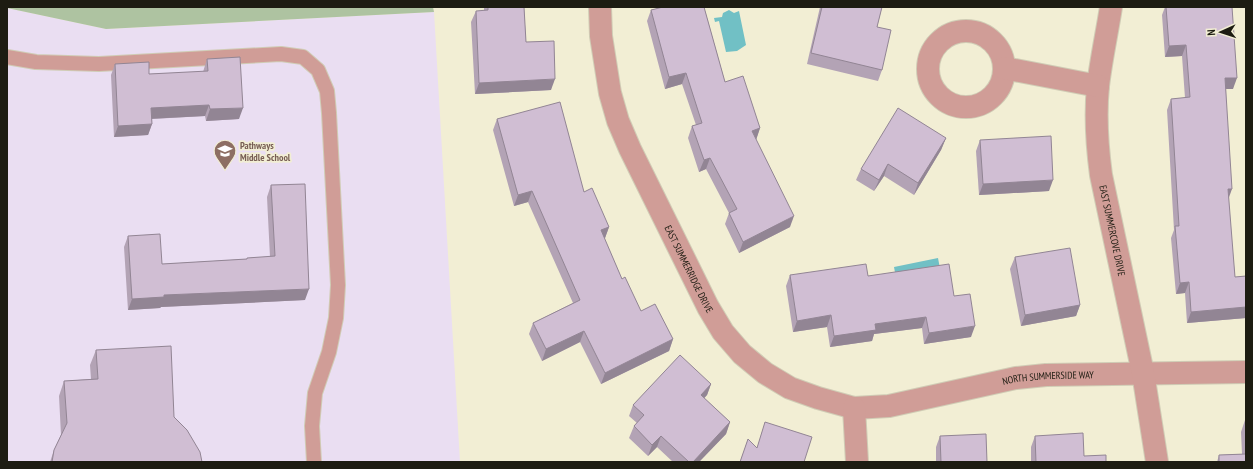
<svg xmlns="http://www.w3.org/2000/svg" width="1253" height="469" viewBox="0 0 1253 469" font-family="'PT Sans Narrow',sans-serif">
<rect width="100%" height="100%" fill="#f2eed4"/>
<polygon fill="#eadef2" points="7,8 106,29 434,12 460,462 7,462"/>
<polygon fill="#aec3a1" points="7,7 433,7 434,12 106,29 7,8"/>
<g fill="#71c0c5">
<polygon points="729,10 734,13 739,11 746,45 737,51 726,52 719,21 715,22 714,18 722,17 723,13"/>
<polygon points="938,258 941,274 897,283 894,267"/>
</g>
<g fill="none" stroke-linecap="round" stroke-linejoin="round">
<g stroke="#d0ccb5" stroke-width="16">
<polyline id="lane" points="7,57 36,62 99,64 281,54 303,57 318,70 327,91 329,113 338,285 336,318 329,352 315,393 312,426 314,462"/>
</g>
<g stroke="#d0ccb5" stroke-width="24">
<g id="street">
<path id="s1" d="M600,7L601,36L610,93L618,121L630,149L708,307L723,332L742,354L765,373L790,388L818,398L854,408L889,406L1016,378L1046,375L1246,372"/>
<path id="s2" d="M1111,7C1107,33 1101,60 1098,86C1095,116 1097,145 1101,175L1143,373L1157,462"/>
<circle cx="966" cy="69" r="38"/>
<polyline points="1004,68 1098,86"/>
<polyline points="854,408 857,462"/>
</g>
</g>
<use href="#lane" stroke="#d09d97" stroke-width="14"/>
<use href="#street" stroke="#d09d97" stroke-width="22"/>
</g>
<g fill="#b3a3b5">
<polygon points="484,7 524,7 526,42 551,90 475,94 471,22 476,11 484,11"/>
<polygon points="659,7 704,7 725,82 760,128 756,140 790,227 739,253 725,224 729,213 706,169 699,172 688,138 692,126 696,125 682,84 665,89 647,21 651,10 660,8"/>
<polygon points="820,7 882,7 877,27 882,70 878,81 807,64"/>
<polygon points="1165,7 1232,7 1233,89 1226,89 1228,199 1235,277 1246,276 1246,318 1187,323 1185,293 1176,294 1171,238 1174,230 1167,110 1171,99 1185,98 1182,56 1165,57 1162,15"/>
<polygon points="207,59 239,119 206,121 205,116 152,119 152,124 148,135 114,137 111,75 115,64 149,74 203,72"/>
<polygon points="497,119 584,192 609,227 605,238 604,238 622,279 641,311 673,339 669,351 601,384 580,342 542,361 529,334 533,323 573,303 528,202 514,206 493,130"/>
<polygon points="946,138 941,150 914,195 884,176 874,191 856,180 861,169"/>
<polygon points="980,140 1049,191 979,195 976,151"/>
<polygon points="271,185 305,300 161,307 160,308 128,310 124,247 128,236 162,264 247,259 247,258 270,257 267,197"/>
<polygon points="1015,257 1080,305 1076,316 1021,326 1010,269"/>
<polygon points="790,275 868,276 954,296 971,337 924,344 922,328 874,334 872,341 830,347 827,327 793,332 786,286"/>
<polygon points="96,350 174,417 202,462 50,462 54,450 61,435 59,396 64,381 91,379 90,365"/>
<polygon points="711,384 707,395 704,398 730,422 726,434 699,462 673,462 657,447 648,456 629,438 634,426 637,423 629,416 633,405"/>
<polygon points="1245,420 1246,420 1246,462 1217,462 1219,455 1242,454 1241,432"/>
<polygon points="765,422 804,462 740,462 748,439 757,448"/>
<polygon points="940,436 987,462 936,462 936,447"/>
<polygon points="1035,436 1084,456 1106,462 1031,462 1031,447"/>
</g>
<g fill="#928594">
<polygon points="1186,45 1182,56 1165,57 1169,46"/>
<polygon points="686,73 682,84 665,89 669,77"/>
<polygon points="1225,78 1237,78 1233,89 1221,89"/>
<polygon points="555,79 551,90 475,94 479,83"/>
<polygon points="209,105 205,116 147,119 151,108"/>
<polygon points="243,108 239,119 206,121 210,109"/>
<polygon points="152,124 148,135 114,137 118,126"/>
<polygon points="760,128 756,140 747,143 752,131"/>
<polygon points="946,138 941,150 914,195 918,183"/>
<polygon points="710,158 706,169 699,172 704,160"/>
<polygon points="888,164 884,176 874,191 879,180"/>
<polygon points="1053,180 1049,191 979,195 983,184"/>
<polygon points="1228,189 1232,189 1228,200"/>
<polygon points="532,191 528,202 514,206 518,195"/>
<polygon points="794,216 790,227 739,253 743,242"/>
<polygon points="609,227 605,238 597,242 601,230"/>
<polygon points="1189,282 1185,293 1176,294 1180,283"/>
<polygon points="309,289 305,300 161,307 160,308 128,310 132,299 164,295"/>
<polygon points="1080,305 1076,316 1021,326 1025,315"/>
<polygon points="1246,307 1246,318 1187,323 1191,312"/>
<polygon points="831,315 827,327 793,332 797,321"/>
<polygon points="926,317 922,328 874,334 872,341 830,347 834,336 875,324"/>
<polygon points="975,326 971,337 924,344 929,333"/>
<polygon points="584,331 580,342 542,361 546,349"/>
<polygon points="673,339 669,351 601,384 605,373"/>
<polygon points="711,384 707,395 697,406 701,395"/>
<polygon points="730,422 726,434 699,462 693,462"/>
<polygon points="661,436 657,447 648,456 652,445"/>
</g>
<g fill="#d0bed3" stroke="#928594">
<polygon points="488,7 524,7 526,42 554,41 555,79 479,83 476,11 488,10"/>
<polygon points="663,7 704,7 725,82 743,76 760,128 752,131 794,216 743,242 729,213 737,209 710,158 704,160 692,126 702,123 686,73 669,77 651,10"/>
<polygon points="822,7 882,7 877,27 891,30 882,70 811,53"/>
<polygon points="1166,7 1232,7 1237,78 1225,78 1232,189 1228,189 1235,277 1246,276 1246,307 1191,312 1189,282 1180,283 1175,226 1179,226 1171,99 1190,97 1186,45 1169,46"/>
<polygon points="240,57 243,108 210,109 209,105 151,108 152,124 118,126 115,64 149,62 149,74 208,71 207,59"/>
<polygon points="560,102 584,192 592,188 609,227 601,230 622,279 625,277 641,311 655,304 673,339 605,373 584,331 546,349 533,323 580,300 532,191 518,195 497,119"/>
<polygon points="898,108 946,138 918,183 888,164 879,180 861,169"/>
<polygon points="1051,136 1053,180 983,184 980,140"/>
<polygon points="305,184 309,289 164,295 164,297 132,299 128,236 160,234 162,264 247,259 247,258 275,256 271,185"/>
<polygon points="1070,248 1080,305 1025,315 1015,257"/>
<polygon points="866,264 868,276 949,264 954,296 970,294 975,326 929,333 926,317 875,324 876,330 834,336 831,315 797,321 790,275"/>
<polygon points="171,346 174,417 187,430 200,452 202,462 52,462 54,450 67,423 64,381 98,379 96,350"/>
<polygon points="680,355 711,384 701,395 730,422 693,462 689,462 661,436 652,445 634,426 644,415 633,405"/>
<polygon points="765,422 812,437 804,462 740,462 748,439 757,448"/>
<polygon points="1083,433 1084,456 1106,455 1106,462 1036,462 1035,436"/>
<polygon points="986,434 987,462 941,462 940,436"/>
<polygon points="1246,454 1246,462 1219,462 1219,455"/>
</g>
<defs>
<g id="school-pin" transform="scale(1.15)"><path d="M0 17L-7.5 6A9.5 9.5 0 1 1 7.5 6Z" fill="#8d6e63" stroke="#f2eed4"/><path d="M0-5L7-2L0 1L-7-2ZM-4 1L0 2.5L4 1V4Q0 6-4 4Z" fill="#fff"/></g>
</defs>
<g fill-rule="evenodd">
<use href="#school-pin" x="225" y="151"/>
</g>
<g text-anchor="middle" stroke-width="3.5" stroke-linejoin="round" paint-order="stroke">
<g font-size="10" font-weight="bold" fill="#785e54" stroke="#f2eed4" text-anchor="start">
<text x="240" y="149">Pathways<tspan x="240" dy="12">Middle School</tspan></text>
</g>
<g font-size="10" fill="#1d1c12" stroke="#f2eed4">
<text dy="4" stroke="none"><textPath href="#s2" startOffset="226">EAST SUMMERCOVE DRIVE</textPath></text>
<text dy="4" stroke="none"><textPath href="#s1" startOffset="280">EAST SUMMERRIDGE DRIVE</textPath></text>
<text dy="4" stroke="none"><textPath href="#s1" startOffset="704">NORTH SUMMERSIDE WAY</textPath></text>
</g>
</g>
<rect width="1253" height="469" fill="none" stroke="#1d1c12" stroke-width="16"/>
<g transform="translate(1221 32) rotate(267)" stroke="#f2eed4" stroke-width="3" paint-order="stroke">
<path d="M0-3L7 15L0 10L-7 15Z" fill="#1d1c12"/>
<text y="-6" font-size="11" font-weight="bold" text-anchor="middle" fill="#1d1c12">N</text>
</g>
</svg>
